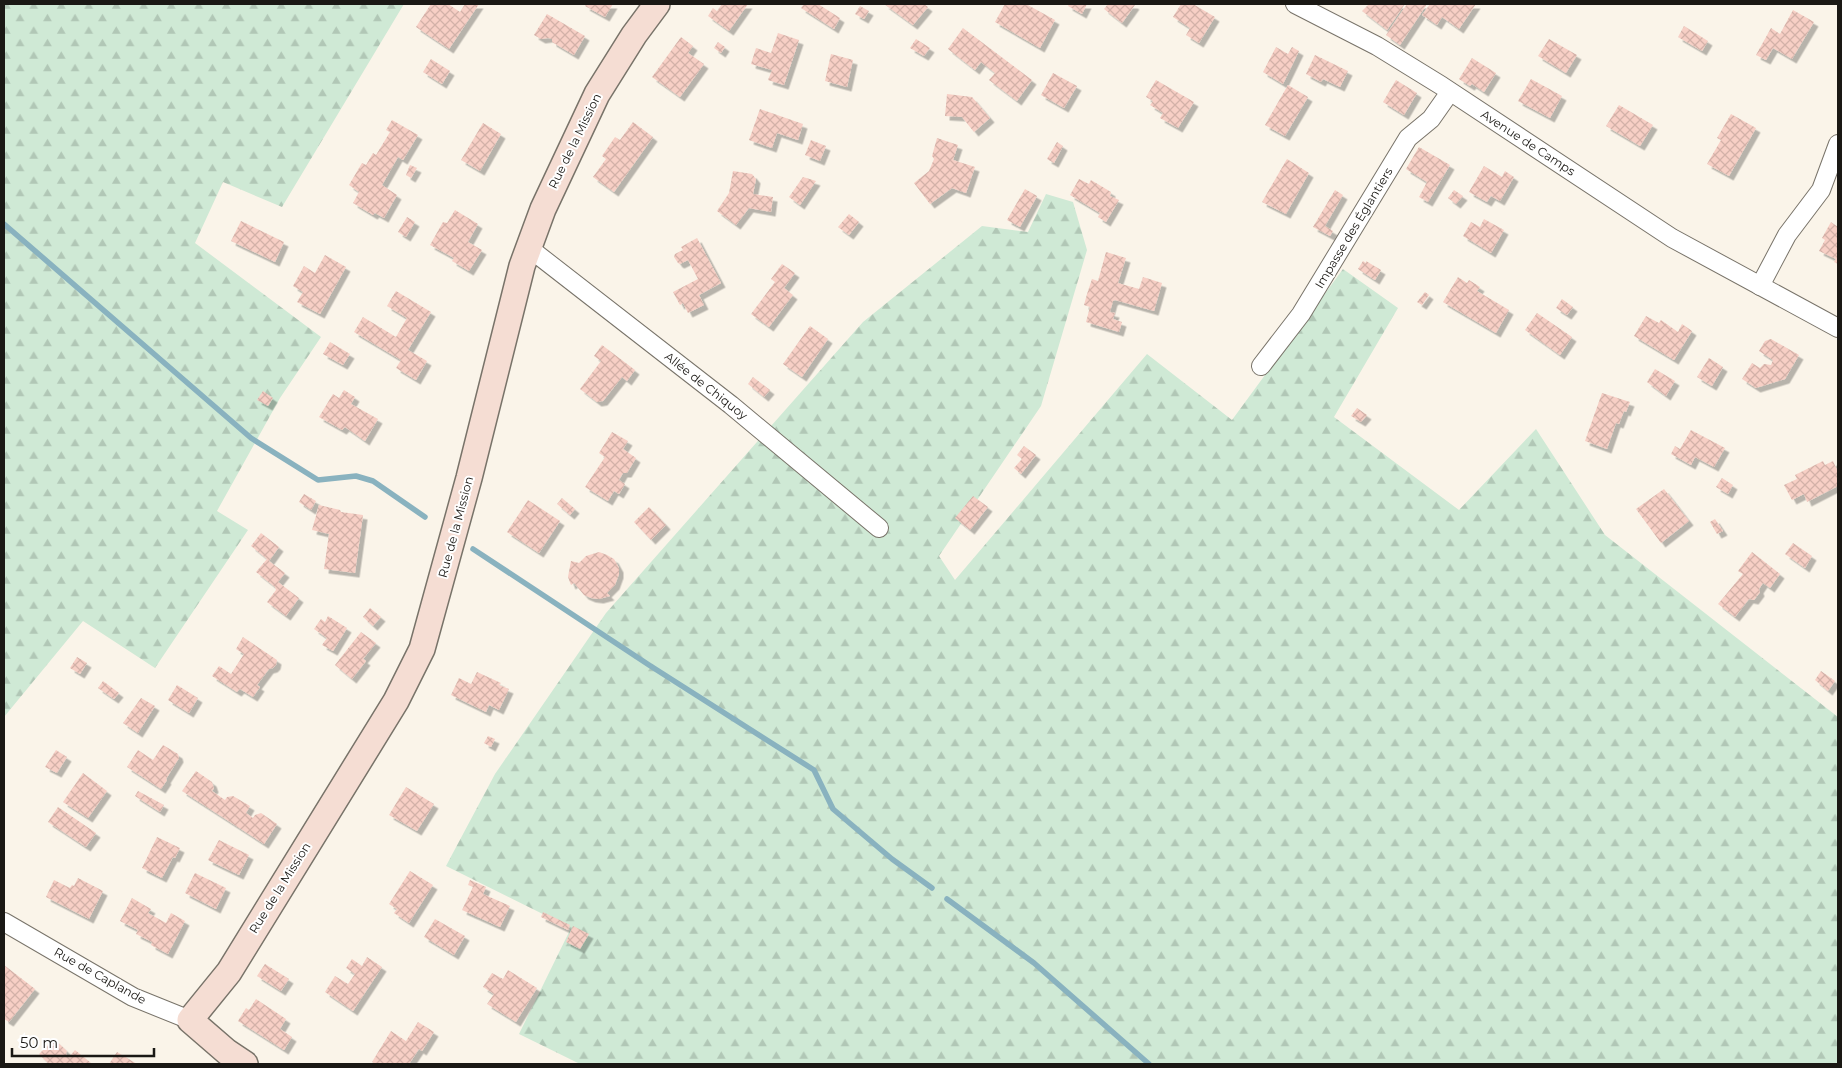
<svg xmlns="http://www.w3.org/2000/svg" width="1842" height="1068" viewBox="0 0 1842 1068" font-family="Montserrat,sans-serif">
<defs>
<pattern id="forest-firs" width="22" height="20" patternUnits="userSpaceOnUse" patternTransform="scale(1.25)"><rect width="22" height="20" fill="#cfe9d5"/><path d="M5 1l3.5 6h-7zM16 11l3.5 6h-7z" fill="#b1c7b6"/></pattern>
<pattern id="building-cross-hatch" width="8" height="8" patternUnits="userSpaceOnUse" patternTransform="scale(1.25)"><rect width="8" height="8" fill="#f7cfc5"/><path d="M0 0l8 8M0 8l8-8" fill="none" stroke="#d3b1a8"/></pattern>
<filter id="shadow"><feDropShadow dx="4.5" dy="4.5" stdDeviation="0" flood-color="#0004"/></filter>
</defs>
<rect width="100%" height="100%" fill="#faf4e9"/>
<g fill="url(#forest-firs)">
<polygon points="4,4 404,4 282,207 223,182 195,243 321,337 280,398 217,511 248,530 155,668 83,621 4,717"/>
<polygon points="1046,194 1073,202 1087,250 1041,406 939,556 955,580 1147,354 1232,420 1343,269 1398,308 1334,417 1459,510 1536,429 1605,535 1838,717 1838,1064 580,1064 519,1034 571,928 446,866 495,774 606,613 863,322 982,226 1028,232"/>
</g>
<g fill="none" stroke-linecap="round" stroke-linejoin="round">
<g stroke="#89b2bf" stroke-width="5.5">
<polyline points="4,224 251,438 318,480 356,476 373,481 425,517"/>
<polyline points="473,549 649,665 814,770 833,809 892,859 932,888"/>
<polyline points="947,899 1034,963 1149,1064"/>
</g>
</g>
<g fill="url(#building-cross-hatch)" filter="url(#shadow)">
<polygon points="431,4 448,4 460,12 465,4 479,4 449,49 416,27"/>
<polygon points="587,4 613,4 605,17 585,6"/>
<polygon points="722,4 748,4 729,31 708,16 713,8 717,11"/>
<polygon points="804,4 818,4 840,18 834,29 801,8"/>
<polygon points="884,4 924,4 928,7 913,25"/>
<polygon points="1005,4 1026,4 1055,20 1040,48 995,22"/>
<polygon points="1069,4 1087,4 1082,14 1068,6"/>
<polygon points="1108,4 1133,4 1135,5 1122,23 1104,9"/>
<polygon points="1181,4 1193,4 1215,17 1199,43 1186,35 1190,28 1173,17"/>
<polygon points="1369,4 1405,4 1387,30 1362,11"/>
<polygon points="1407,4 1427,4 1400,45 1386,35"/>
<polygon points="1430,4 1476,4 1459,29 1442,17 1437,25 1422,15"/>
<polygon points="860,6 869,11 864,19 855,14"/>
<polygon points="1793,10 1814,22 1792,59 1773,48 1766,60 1756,55 1771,28 1780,34"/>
<polygon points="547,14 585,36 574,55 552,42 552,39 548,38 541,39 534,35"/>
<polygon points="1684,26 1708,41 1702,51 1678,37"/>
<polygon points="963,28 1032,80 1017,101 989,80 995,73 981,62 975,70 948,49"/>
<polygon points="778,33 799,40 784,85 768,80 772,70 751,64 756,48 771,53"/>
<polygon points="681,37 693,46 688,53 704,64 680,97 652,77"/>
<polygon points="916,39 930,48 924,56 910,48"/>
<polygon points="1549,39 1577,55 1566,73 1538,56"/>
<polygon points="718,42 725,47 721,53 714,48"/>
<polygon points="1276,47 1288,54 1292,47 1299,51 1283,84 1263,72"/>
<polygon points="831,54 853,60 847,87 825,81"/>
<polygon points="1315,55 1348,71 1340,87 1323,79 1321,82 1306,74"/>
<polygon points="1472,58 1496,73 1484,92 1472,84 1470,86 1459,79"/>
<polygon points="431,59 450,71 442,84 423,72"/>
<polygon points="1053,73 1077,86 1064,108 1041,95"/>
<polygon points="1531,79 1562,96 1550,118 1518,101"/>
<polygon points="1156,80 1194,102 1178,128 1160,118 1163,113 1150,105 1153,101 1146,97"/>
<polygon points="1396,80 1417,93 1404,115 1383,102"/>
<polygon points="1288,85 1308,97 1285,136 1265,125"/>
<polygon points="947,94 972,97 990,118 974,132 962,117 945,116"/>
<polygon points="1619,105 1653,125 1640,146 1606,126"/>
<polygon points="760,109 803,124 798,140 777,133 772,148 749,140"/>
<polygon points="1731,114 1756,128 1729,176 1707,164 1721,140 1717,138"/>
<polygon points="392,120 418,135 403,160 398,157 382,185 397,195 384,218 375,213 373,215 353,203 359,192 349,185 362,163 366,165 373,153 376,155 390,132 386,130"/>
<polygon points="633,122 653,137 614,192 593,177 606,159 602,156 615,137 620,140"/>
<polygon points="483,123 501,134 480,171 461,160"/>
<polygon points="937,138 958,145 953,160 975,167 966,193 952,188 930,204 914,183 929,171 934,159 932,156"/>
<polygon points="811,140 826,146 820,161 805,155"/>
<polygon points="1057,142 1063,146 1054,163 1047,159"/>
<polygon points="1419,147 1450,165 1428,202 1419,197 1427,182 1406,169"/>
<polygon points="1287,159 1309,173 1286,214 1262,202"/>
<polygon points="410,165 417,168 411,178 406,175"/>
<polygon points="1484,166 1502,177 1505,171 1514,177 1500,201 1491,196 1487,202 1469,192"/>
<polygon points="733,171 752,174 756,179 753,194 773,197 771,212 749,208 736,225 717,211 729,193"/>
<polygon points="803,177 816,181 800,205 789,197"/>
<polygon points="1079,179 1089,184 1091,180 1111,192 1110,196 1119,200 1106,222 1098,217 1100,213 1070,195"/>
<polygon points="1025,189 1037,196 1020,227 1007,220"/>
<polygon points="1335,190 1343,195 1325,226 1333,231 1330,236 1313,227"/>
<polygon points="1454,190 1463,196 1456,204 1448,198"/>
<polygon points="455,210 478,224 468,242 482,250 469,271 452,261 454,258 430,245 443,222 447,223"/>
<polygon points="849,214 859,222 849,235 838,227"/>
<polygon points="407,217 415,222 406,237 398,232"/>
<polygon points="1484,219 1504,230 1491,253 1463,236 1471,222 1480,227"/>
<polygon points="241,221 284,242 275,262 231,241"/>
<polygon points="1831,222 1838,227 1838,264 1834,262 1836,259 1819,251 1825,240 1822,238"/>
<polygon points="697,238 721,283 699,295 704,305 688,313 683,303 680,305 673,292 698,279 688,260 680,264 678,263 674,257 675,254 683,250 681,247"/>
<polygon points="1106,252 1126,258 1118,283 1139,289 1143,277 1162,283 1154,311 1115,300 1113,301 1110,312 1115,313 1113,319 1122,322 1119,332 1086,322 1090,307 1084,305 1087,294 1092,279 1098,281"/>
<polygon points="325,255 346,267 320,314 297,302 303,292 293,286 304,266 315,273"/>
<polygon points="1363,261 1366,263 1366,261 1381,270 1375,280 1358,269"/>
<polygon points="782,264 795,273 784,288 793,295 769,327 751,314 775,282 771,279"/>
<polygon points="1458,277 1467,283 1469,280 1480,287 1477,291 1509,310 1496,333 1443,302"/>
<polygon points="396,291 431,312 408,350 427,361 416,380 396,368 401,360 354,332 363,317 396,337 407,318 387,306"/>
<polygon points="1425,292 1429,295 1422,305 1417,302"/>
<polygon points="1562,299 1573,307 1567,315 1556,308"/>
<polygon points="1537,313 1572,337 1560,355 1525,330"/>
<polygon points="1646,316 1659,323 1661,320 1678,332 1682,324 1692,331 1674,360 1634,336"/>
<polygon points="810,326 828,339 802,377 783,364"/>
<polygon points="1771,339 1799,355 1785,379 1756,388 1742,379 1752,363 1760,368 1764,364 1771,365 1773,360 1759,351 1765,341"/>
<polygon points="330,342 350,354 343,365 323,354"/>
<polygon points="602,345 635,370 627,381 622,377 603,401 597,402 580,389 601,361 594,356"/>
<polygon points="1709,358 1723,367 1712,386 1697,377"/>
<polygon points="1655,369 1675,381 1666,396 1647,382"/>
<polygon points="753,377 770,390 764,397 748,384"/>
<polygon points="344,390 355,397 351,404 378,419 365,441 345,427 342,430 319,417 333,394 339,398"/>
<polygon points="263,391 273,398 268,406 257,400"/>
<polygon points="1602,393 1630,402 1626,412 1624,411 1619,424 1616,423 1607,449 1585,441"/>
<polygon points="1357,408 1367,415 1361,422 1351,416"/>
<polygon points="1691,430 1725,448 1714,467 1695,457 1691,465 1671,454 1675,446 1680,449"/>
<polygon points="612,432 628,441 623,449 636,458 627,473 623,473 619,480 625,484 619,494 614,491 608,501 585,487 605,457 599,453"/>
<polygon points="1024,446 1036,455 1021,474 1014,468 1022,459 1017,455"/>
<polygon points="1823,461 1825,465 1833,461 1838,472 1838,486 1807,502 1804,494 1792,500 1784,485 1797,479 1795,475"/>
<polygon points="1722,478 1733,485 1728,494 1716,487"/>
<polygon points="1664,489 1689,521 1661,543 1636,509"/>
<polygon points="304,494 316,501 311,510 299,502"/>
<polygon points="973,496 988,507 970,530 955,518"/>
<polygon points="562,498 575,509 570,515 557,504"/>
<polygon points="528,500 560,521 539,553 507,532"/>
<polygon points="319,505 340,510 341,512 363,515 355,573 324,569 329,534 312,530"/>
<polygon points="649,507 666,525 651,540 634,522"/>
<polygon points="1715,519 1723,531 1717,534 1710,522"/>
<polygon points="261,533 279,547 269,561 285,573 278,582 299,598 286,616 267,602 276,590 275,587 256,572 267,559 251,546"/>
<polygon points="1793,543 1812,556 1805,568 1785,554"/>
<polygon points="599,552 607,555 614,559 619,568 619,574 615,585 607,593 610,596 599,599 591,598 584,595 574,583 571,585 568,577 571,561 579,563 586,556"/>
<polygon points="1752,552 1780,574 1770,588 1763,583 1759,589 1760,592 1754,600 1749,599 1735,617 1718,604 1743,574 1738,571"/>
<polygon points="370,608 381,617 373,626 363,617"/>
<polygon points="328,616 347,628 333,651 322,645 327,638 314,629 321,619 325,622"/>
<polygon points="361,632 376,643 363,659 366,661 352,679 335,665"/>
<polygon points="243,637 277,660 276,665 273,668 269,669 257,685 260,687 253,697 240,689 237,692 212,676 219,666 231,674 244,654 236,649"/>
<polygon points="77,657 87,663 80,674 70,668"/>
<polygon points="1821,671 1835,681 1828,691 1815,680"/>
<polygon points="477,672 501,683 499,685 509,689 499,710 489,705 486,712 451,695 459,678 471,684"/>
<polygon points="103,681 119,693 114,699 98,688"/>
<polygon points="177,685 198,698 189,713 168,700"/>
<polygon points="141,698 155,706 138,733 123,723"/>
<polygon points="488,736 495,739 491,747 484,743"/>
<polygon points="163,745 178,754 179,758 166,779 167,780 161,789 127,767 138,750 153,760"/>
<polygon points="56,750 67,757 57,773 45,767"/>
<polygon points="196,771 212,782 214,788 212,791 225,800 227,797 233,796 250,806 246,813 253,818 255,815 261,813 277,824 264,844 182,791"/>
<polygon points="83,773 107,791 88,818 63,802"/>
<polygon points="406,787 434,804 417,831 389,815"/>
<polygon points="138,791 164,805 160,812 135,796"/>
<polygon points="58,807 96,833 86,847 48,822"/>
<polygon points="157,837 180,848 175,858 173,857 162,878 142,868"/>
<polygon points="219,840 249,855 239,875 208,860"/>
<polygon points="410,871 433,885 409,923 394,913 397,909 389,904"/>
<polygon points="195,873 226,888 216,909 185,893"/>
<polygon points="78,878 103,891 89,919 46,897 54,880 70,888 72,885 74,886"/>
<polygon points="470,880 486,887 483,894 510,906 500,927 462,910 473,887 468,885"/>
<polygon points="132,898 151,909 148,913 166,923 171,913 185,921 168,954 151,945 152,942 136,934 138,930 120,921"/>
<polygon points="543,912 570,925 568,930 541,917"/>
<polygon points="435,919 465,936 454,955 424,937"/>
<polygon points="573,926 589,934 580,949 566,942"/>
<polygon points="367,957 382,967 353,1011 325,992 335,976 348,984 355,974 346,968 352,959 362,966"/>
<polygon points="265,964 289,979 281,991 257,976"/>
<polygon points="4,965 35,989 9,1022 4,1019"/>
<polygon points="508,970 537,988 516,1022 487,1004 494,994 483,987 492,973 503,979"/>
<polygon points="256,999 286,1019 280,1029 292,1037 284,1050 238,1021 246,1008 249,1010"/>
<polygon points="418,1022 434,1032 422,1051 419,1049 409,1064 376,1064 372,1062 391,1031 406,1041"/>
<polygon points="54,1039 67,1051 66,1054 69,1057 75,1050 91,1063 49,1064 39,1054"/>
<polygon points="117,1052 137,1064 109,1064"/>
</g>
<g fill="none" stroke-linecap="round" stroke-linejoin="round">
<g stroke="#787369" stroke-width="20">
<g id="street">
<polyline points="1295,4 1377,46 1442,86 1672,238 1838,328"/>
<polyline points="529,248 731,405 879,528"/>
<polyline points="1760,286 1787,235 1821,190 1838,144"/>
<polyline points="1261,366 1301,314 1408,138 1431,119 1450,92"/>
<polyline points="4,922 133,997 190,1020"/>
</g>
</g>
<g stroke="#787369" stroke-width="28">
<polyline id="secondary" points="245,1064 227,1052 190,1020 229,972 396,701 422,649 469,478 522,266 543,209 597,94 634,35 657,4"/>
</g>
<use href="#street" stroke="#fff" stroke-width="18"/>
<use href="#secondary" stroke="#f5ddd3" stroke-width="25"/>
</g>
<g text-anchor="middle" stroke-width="4" stroke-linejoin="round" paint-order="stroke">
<g font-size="12" fill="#1a1814" stroke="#fff">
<text transform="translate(575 141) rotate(-64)" y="4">Rue de la Mission</text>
<text transform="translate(1528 143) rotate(33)" y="4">Avenue de Camps</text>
<text transform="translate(1354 228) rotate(-59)" y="4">Impasse des Églantiers</text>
<text transform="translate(706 386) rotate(38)" y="4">Allée de Chiquoy</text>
<text transform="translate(456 527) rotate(-75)" y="4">Rue de la Mission</text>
<text transform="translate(280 888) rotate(-58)" y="4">Rue de la Mission</text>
<text transform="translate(100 976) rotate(29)" y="4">Rue de Caplande</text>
</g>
</g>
<rect width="1842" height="1068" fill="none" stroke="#1a1814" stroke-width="10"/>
<path d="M12 1048v8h142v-8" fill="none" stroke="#1a1814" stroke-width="2.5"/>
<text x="20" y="1048" font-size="15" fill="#1a1814" stroke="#ffffff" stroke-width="4" paint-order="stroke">50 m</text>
</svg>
